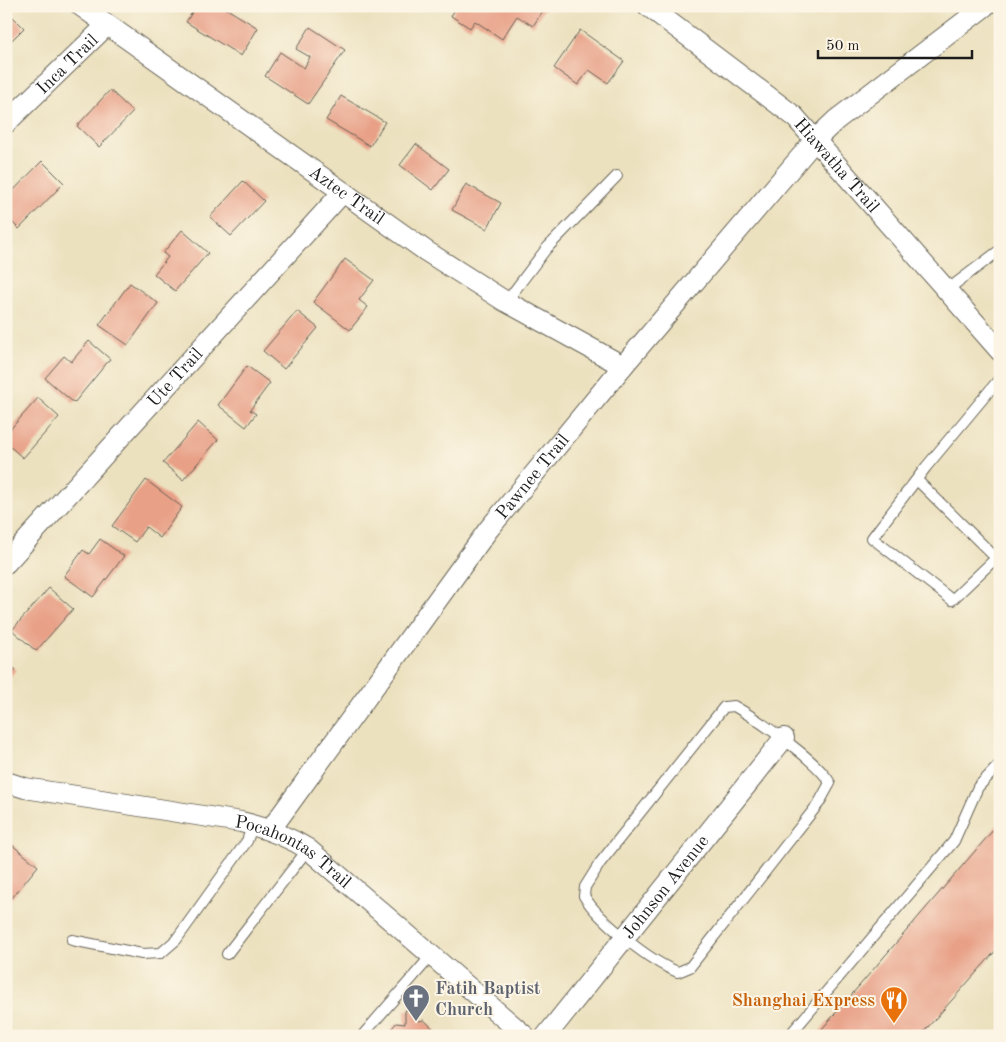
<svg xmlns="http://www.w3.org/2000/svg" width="1006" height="1042" viewBox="0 0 1006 1042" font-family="'Old Standard TT',serif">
<rect width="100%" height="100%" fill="#fcf5e5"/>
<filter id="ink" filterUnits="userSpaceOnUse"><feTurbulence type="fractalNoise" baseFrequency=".02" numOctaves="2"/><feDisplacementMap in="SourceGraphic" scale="10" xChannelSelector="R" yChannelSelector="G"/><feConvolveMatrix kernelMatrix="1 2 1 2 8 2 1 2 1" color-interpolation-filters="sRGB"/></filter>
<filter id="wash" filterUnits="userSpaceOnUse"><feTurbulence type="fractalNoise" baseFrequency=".0096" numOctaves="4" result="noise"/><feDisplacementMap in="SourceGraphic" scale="20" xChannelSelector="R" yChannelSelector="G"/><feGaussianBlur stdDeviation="1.12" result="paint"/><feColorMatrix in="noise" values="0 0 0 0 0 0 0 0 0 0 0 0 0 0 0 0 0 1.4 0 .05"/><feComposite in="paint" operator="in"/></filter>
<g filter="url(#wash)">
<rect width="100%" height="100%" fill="#ece1bf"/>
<g id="blocks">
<g fill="#e8a087">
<polygon points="196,6 222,6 258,28 241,56 186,22"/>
<polygon points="457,6 546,6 533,26 517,16 502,39 475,21 470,28 451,16"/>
<polygon points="6,10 24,28 6,46"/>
<polygon points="310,27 345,50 308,104 265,76 280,52 304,68 310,57 296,49"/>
<polygon points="580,30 624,61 608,83 589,70 578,85 554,68"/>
<polygon points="110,90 133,112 99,147 77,126"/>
<polygon points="341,96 385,122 370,146 326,120"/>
<polygon points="416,144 449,169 433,190 400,165"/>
<polygon points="42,161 64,183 19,229 6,216 6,198"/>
<polygon points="243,181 264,201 231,236 210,217"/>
<polygon points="466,184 501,203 487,229 452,210"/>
<polygon points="182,230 208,253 175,291 154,274 168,257 163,253"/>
<polygon points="345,259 374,280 359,300 368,307 350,330 313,302"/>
<polygon points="130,283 158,303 128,345 99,325"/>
<polygon points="297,311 318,328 284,369 263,351"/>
<polygon points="89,341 110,359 74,403 45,378 64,356 71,362"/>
<polygon points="247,366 270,383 250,410 256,414 246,427 218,405"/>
<polygon points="38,398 59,417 23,458 6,443 6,434"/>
<polygon points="198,422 218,440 183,480 163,463"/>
<polygon points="146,480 182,507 160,538 146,527 135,542 112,526"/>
<polygon points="100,539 124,556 93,597 64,576 83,550 89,554"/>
<polygon points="49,588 73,609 36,651 12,630"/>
<polygon points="6,662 16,670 6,681"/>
<polygon points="1000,822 1000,946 920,1036 816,1036"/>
<polygon points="6,840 38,866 12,898 6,893"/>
<polygon points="405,1010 417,1010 419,1021 424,1020 441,1036 386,1036 396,1023 405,1024"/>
</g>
</g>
</g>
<g filter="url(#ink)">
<use href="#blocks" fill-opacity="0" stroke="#656155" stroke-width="1"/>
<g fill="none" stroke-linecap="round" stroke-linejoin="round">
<g stroke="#656155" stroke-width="12">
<g id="service">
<polyline points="947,290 1000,250"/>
<polyline points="506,302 546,249 617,176"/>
<polyline points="917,480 996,558 952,600 872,538 926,467 1000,378"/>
<path d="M734,706C757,719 818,761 830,783L819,803L690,967L678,972C651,962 599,921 584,896L585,887L600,863L724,707Z"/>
<polyline points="72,940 142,954 161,953 176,940 247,841 253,824"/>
<polyline points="227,954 308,849"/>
<polyline points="362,1036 431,956"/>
<polyline points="789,1036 954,841 978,787 1000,764"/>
</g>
</g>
<g stroke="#656155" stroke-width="22">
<g id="minor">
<path id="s1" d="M81,6L426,251L503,300L623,366"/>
<path id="s2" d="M648,6L794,116L1000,351"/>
<path id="s3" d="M6,123L107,25"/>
<path id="s4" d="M6,563L343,192"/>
<path id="s5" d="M6,782L25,788L241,822C266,828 286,835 308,849L525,1036"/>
<path id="s6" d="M271,829L488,530L623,366L815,140L836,120L985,6"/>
<path id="s7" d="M546,1036L784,738"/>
</g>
</g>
<use href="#service" stroke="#fff" stroke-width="10"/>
<use href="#minor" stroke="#fff" stroke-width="20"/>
</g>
</g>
<defs>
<g id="church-pin" transform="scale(1.4375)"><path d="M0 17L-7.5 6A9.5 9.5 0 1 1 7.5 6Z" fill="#6b7280" stroke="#fcf5e5"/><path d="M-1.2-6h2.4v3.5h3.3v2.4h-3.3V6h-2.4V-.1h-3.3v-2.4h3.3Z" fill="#fff"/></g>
<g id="restaurant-pin" transform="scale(1.4375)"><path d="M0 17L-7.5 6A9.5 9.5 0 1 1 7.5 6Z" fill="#e8710a" stroke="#fcf5e5"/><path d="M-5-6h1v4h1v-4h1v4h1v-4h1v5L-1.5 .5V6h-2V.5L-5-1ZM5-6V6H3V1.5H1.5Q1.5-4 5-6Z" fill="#fff"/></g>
</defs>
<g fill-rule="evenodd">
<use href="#church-pin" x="416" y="998"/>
<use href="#restaurant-pin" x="894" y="1000"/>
</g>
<g text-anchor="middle" stroke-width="4" stroke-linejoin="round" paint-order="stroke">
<g font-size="18" fill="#1c1c1c" stroke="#fcf5e5">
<text dy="6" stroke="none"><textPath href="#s3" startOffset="85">Inca Trail</textPath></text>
<text dy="6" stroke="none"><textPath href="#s2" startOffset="248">Hiawatha Trail</textPath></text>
<text dy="6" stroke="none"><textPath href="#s1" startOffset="326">Aztec Trail</textPath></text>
<text dy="6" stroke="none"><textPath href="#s4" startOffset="251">Ute Trail</textPath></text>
<text dy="6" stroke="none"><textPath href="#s6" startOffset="439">Pawnee Trail</textPath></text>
<text dy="6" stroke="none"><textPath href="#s5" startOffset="299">Pocahontas Trail</textPath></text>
<text dy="6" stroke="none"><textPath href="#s7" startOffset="191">Johnson Avenue</textPath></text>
</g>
<g font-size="18" font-weight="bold" fill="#5b616d" stroke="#fcf5e5" text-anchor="start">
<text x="435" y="994">Fatih Baptist<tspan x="435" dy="21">Church</tspan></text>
</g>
<g font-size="18" font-weight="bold" fill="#c56008" stroke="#fcf5e5" text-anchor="end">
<text x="875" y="1006">Shanghai Express</text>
</g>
</g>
<rect width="1006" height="1042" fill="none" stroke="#fcf5e5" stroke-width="25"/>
<path d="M818 50v8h154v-8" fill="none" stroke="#1c1c1c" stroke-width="2.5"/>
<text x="826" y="50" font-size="15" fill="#1c1c1c" stroke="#fcf5e5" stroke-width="4" paint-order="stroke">50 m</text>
</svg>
